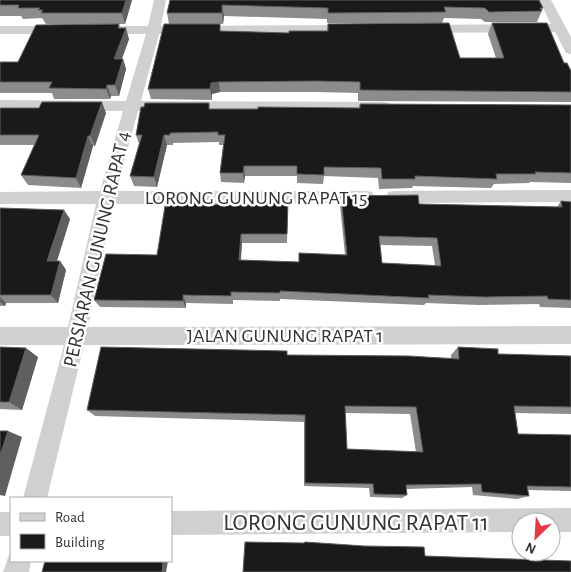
<svg xmlns="http://www.w3.org/2000/svg" width="571" height="572" viewBox="0 0 571 572" font-family="'Alegreya Sans',sans-serif">
<rect width="100%" height="100%" fill="#fff"/>
<g fill="none" stroke-linecap="round" stroke-linejoin="round">
<g fill="#d0d0d0" fill-rule="evenodd">
<polygon points="154,0 166,0 161,26 351,25 357,29 351,33 159,34 141,101 384,102 389,103 391,107 389,111 384,112 138,111 116,191 366,191 372,192 374,197 372,202 366,203 113,204 88,327 571,326 571,344 84,345 47,498 23,498 64,345 0,345 0,327 68,327 96,204 0,204 0,192 100,191 123,111 0,110 0,100 126,101 146,34 101,34 95,30 101,26 148,26"/>
<polygon points="539,0 551,0 571,37 571,54 566,53 555,32 426,33 420,29 426,25 551,24"/>
<polygon points="0,26 59,26 65,30 59,34 0,34"/>
<polygon points="571,190 571,202 394,203 388,202 386,197 388,192 394,191"/>
<polygon points="571,508 571,532 551,532 551,522 521,522 521,532 171,535 171,511"/>
<rect x="0" y="512" width="11" height="24"/>
<polygon points="10,552 11,561 31,561 29,572 3,572"/>
</g>
</g>
<g fill="#8c8c8c" fill-rule="evenodd">
<polygon points="0,0 132,0 125,24 46,24 42,18 23,19 21,16 0,16"/>
<polygon points="170,0 543,8 537,22 485,22 481,19 444,18 442,23 327,23 327,19 224,16 223,24 169,24 167,13"/>
<polygon points="492,23 564,63 571,71 571,102 358,101 358,93 316,92 220,92 212,94 212,100 151,99 148,89 221,31 289,33 327,31 328,24 460,58 496,58 488,34"/>
<polygon points="119,24 120,28 129,39 122,59 123,59 126,69 119,96 111,96 110,99 54,99 52,93 0,93 0,62 18,62"/>
<polygon points="209,103 210,109 258,109 359,108 360,104 571,105 571,183 530,182 529,183 494,184 491,188 413,186 412,188 379,189 378,178 324,176 323,184 297,183 297,176 245,176 244,183 221,182 220,173 223,145 219,145 219,142 173,143 173,145 167,145 157,187 134,186 130,176 139,144 136,135"/>
<polygon points="0,108 106,113 95,146 93,146 81,188 28,185 21,175 34,145 0,145"/>
<path d="M341,196L419,204L557,207L561,201L571,202V308L540,307L539,304L479,305L426,303L424,305L280,299V301L233,300V304L186,303V308L100,307L94,300L157,255L199,201V204L251,205L288,201L287,243H242L241,260L299,262L345,255L340,205ZM380,245L432,246L435,265L382,263Z"/>
<polygon points="0,208 70,219 57,261 60,261 66,270 58,303 6,303 5,306 0,306"/>
<polygon points="0,347 38,357 22,410 0,409"/>
<path d="M458,347L498,354L571,356V414L515,413L518,434L571,435V491L528,490L529,496L517,499L473,495L472,487L407,489V495L402,498L370,497L369,488L304,486V422L95,416L87,410L287,355L451,358V355ZM345,413L410,414L416,452L347,449Z"/>
</g>
<g fill="#5f5f5f">
<polygon points="126,0 132,0 125,24 122,13"/>
<polygon points="222,5 224,16 223,24 222,13"/>
<polygon points="126,28 129,39 118,69 114,59"/>
<polygon points="123,59 126,69 119,96 115,85"/>
<polygon points="219,82 220,92 212,94 212,100 210,89 211,83"/>
<polygon points="107,85 111,96 110,99 106,89"/>
<polygon points="102,102 106,113 95,146 90,136"/>
<polygon points="164,135 167,145 157,187 154,177"/>
<polygon points="88,136 93,146 81,188 76,178"/>
<polygon points="244,166 245,176 244,183 243,173"/>
<polygon points="64,210 70,219 54,270 47,261"/>
<polygon points="241,234 242,243 240,269 239,260"/>
<polygon points="60,261 66,270 58,303 51,295"/>
<polygon points="183,295 186,303 186,308 183,301"/>
<polygon points="0,297 6,303 5,306 0,302"/>
<polygon points="26,348 38,357 22,410 9,402"/>
<polygon points="8,431 22,437 5,496 0,495 0,456"/>
<polygon points="163,561 168,561 166,572 162,572"/>
</g>
<g fill="#1a1a1a" stroke="#5f5f5f" fill-rule="evenodd">
<polygon points="0,0 126,0 122,13 41,13 43,10 38,10 40,8 18,8 19,5 0,5"/>
<polygon points="170,0 539,0 543,8 540,8 542,11 489,12 485,8 444,7 446,12 328,13 328,8 222,5 222,13 167,13"/>
<polygon points="449,23 460,58 504,58 492,23 547,23 564,63 567,63 571,71 571,92 360,90 360,82 317,81 219,82 211,83 210,89 148,89 164,24 220,24 220,31 289,33 289,31 328,31 328,24"/>
<polygon points="119,24 118,28 126,28 114,59 123,59 115,85 107,85 106,89 49,88 52,82 0,82 0,62 18,62 36,25"/>
<polygon points="42,102 102,102 90,136 88,136 76,178 21,175 39,135 0,135 0,108 39,108"/>
<polygon points="145,103 209,103 209,109 258,109 258,107 360,108 360,104 571,105 571,173 535,172 536,174 496,174 497,179 415,176 415,179 382,179 381,168 324,167 324,175 297,174 297,166 244,166 243,173 220,173 225,135 218,135 218,132 170,133 170,135 164,135 154,177 130,176 142,135 136,135 141,107 144,107"/>
<path d="M418,195L419,204L562,207L561,201L571,202V300L548,299L547,296L485,297L428,295L429,298L280,291V293L231,292V296L183,295V301L94,300L106,254L157,255L166,200L199,201L198,204L251,205V201H288L287,234H241L239,260L299,262V253L347,255L341,196ZM379,236L437,238L441,266L382,263Z"/>
<polygon points="0,208 64,210 47,261 60,261 51,295 0,295"/>
<polygon points="0,347 26,348 9,402 0,402"/>
<path d="M101,347L287,351V355L409,356L459,359L458,347L498,349V354L571,356V407L514,406L518,434L571,435V487L527,486L529,496L482,492L481,484L406,485L407,495L374,494L373,484L305,483V415L87,410ZM345,406L416,407L423,452L347,449Z"/>
<polygon points="0,431 8,431 0,456"/>
<polygon points="245,542 304,543 305,542 364,546 424,547 425,556 571,561 571,572 243,572"/>
<polygon points="45,561 163,561 162,572 42,572"/>
</g>
<g text-anchor="middle" stroke-width="5" stroke-linejoin="round" paint-order="stroke">
<g font-size="20" fill="#333" stroke="#fff">
<text x="256" y="204">LORONG GUNUNG RAPAT 15</text>
<text transform="translate(96 249) rotate(-77)" y="7">PERSIARAN GUNUNG RAPAT 4</text>
<text x="285" y="342">JALAN GUNUNG RAPAT 1</text>
</g>
<g font-size="24" fill="#333" stroke="#fff">
<text x="356" y="530">LORONG GUNUNG RAPAT 11</text>
</g>
</g>
<rect x="10" y="497" width="162" height="65" fill="#ffffff" stroke="#adadad"/>
<rect x="20" y="513" width="25" height="8" fill="#d0d0d0" stroke="#adadad"/>
<text x="55" y="522" font-size="15" fill="#333333">Road</text>
<rect x="20" y="534" width="25" height="15" fill="#1a1a1a" stroke="#adadad"/>
<text x="55" y="547" font-size="15" fill="#333333">Building</text>
<g transform="translate(536 537) rotate(205)"><circle r="24" fill="#ffffff" stroke="#adadad"/>
<path d="M0-4L9 19L0 12L-9 19Z" fill="#e63946"/>
<text y="-8" font-size="14" font-weight="bold" text-anchor="middle" fill="#333333">N</text>
</g>
</svg>
